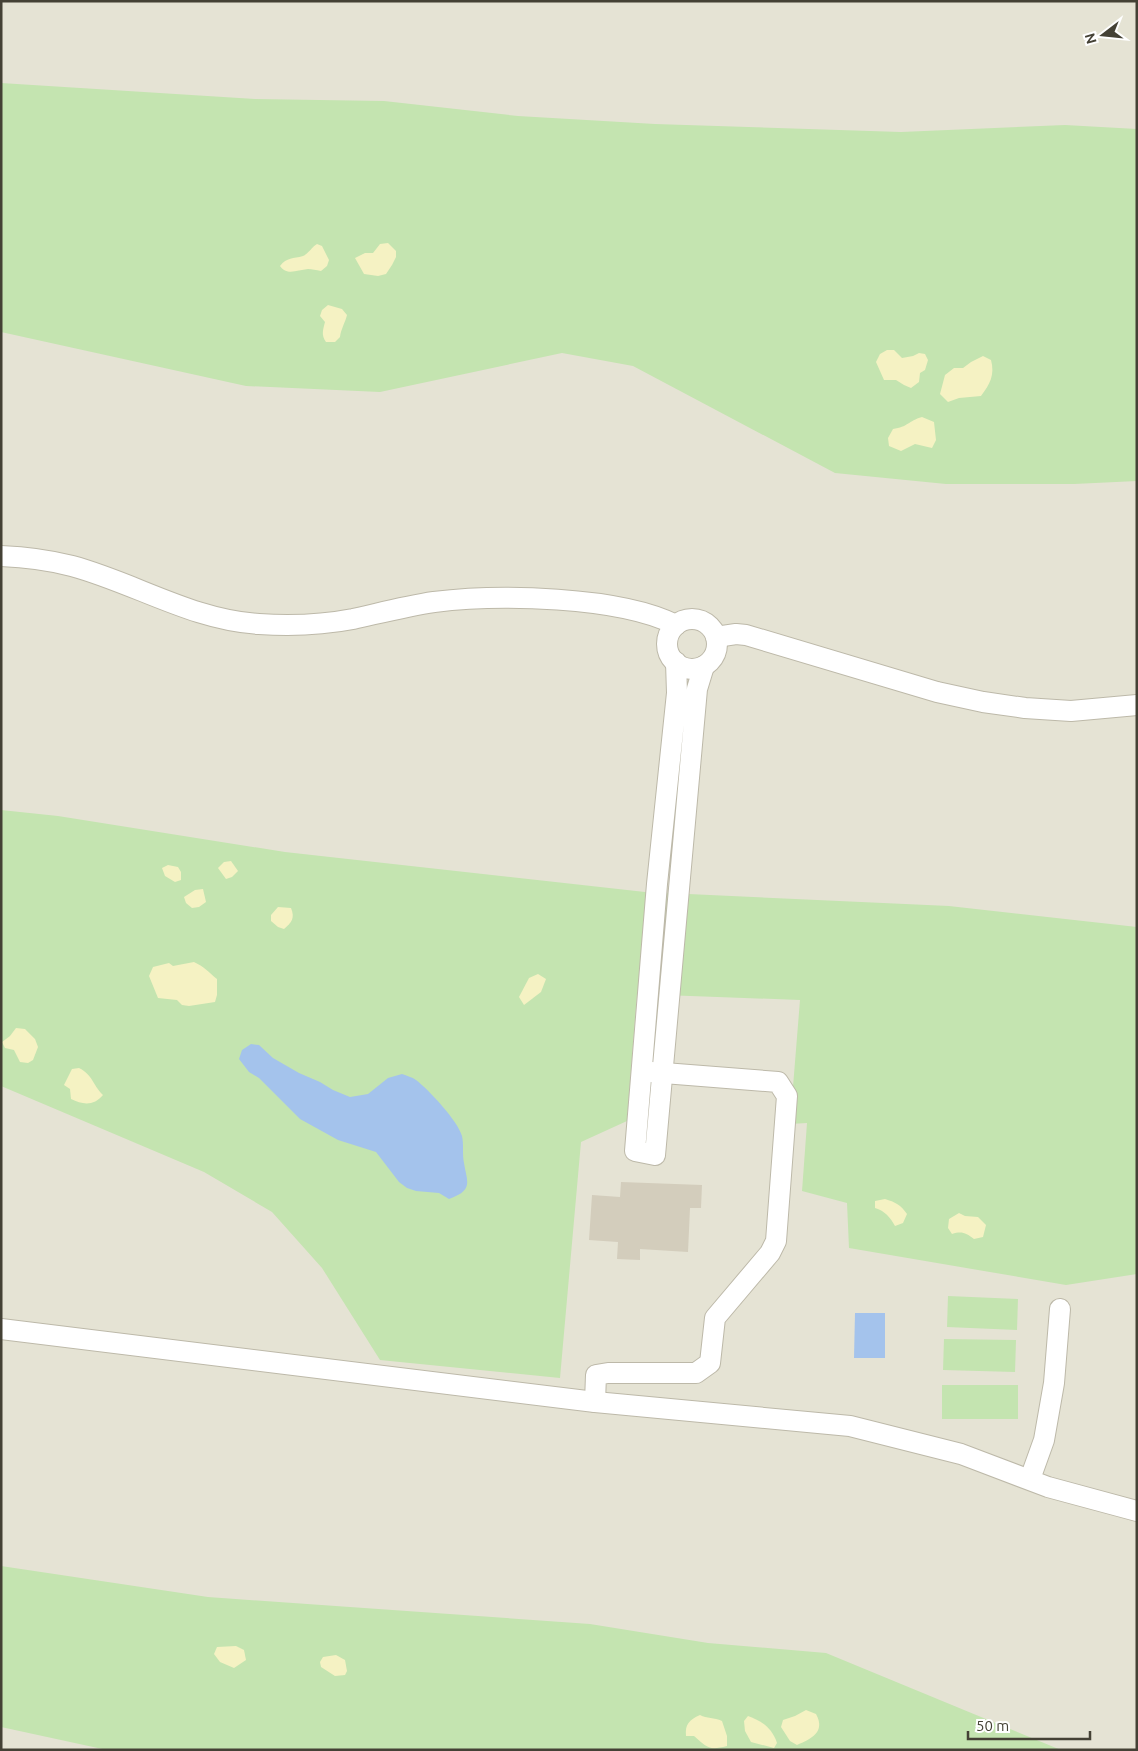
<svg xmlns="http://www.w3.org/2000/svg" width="1138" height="1751" viewBox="0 0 1138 1751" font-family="Ubuntu,sans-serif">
<rect width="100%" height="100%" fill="#f2f0e5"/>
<rect fill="#e5e3d4" x="1" y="1" width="1136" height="1749"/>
<g fill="#c4e4b0">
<polygon points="1,83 255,99 384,101 518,116 655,124 901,132 1065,125 1137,129 1137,481 1074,484 946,484 835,473 633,366 562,353 380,392 246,386 1,332"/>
<polygon points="1,810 58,816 285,852 645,892 949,906 1137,927 1137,1274 1066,1285 849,1248 847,1203 802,1191 807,1123 790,1124 800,1000 637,994 627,1121 581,1142 560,1378 380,1360 322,1268 272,1212 204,1172 1,1086"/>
<polygon points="948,1296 1018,1299 1017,1330 947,1327"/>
<polygon points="944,1339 1016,1340 1015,1372 943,1370"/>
<rect x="942" y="1385" width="76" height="34"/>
<polygon points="1,1566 208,1597 590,1624 708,1643 826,1653 1061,1750 107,1750 1,1727"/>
</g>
<g fill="#f5f2c3">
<polygon points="388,243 396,251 396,257 392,265 386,274 378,276 364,274 355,258 365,253 373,253 380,244"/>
<path d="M317,244L322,246L329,260L327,266L321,271C316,270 312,269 308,269C297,270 287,276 280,266C287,257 293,259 303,256C308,254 312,247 317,244Z"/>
<path d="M328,305L342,309L347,315C345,323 341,329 340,337L335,342H326C321,335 323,330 325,322L320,316L322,310Z"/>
<polygon points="887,350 894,350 902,358 913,356 919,353 925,354 928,360 925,370 920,373 919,382 911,388 904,385 896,380 884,380 876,362 880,354"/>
<path d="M983,356L991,360C995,375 990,384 981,396L959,398L948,402L940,394L945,375L954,368H963L971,362Z"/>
<path d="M922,417L934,422L936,440L932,448L915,444L901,451L889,446L888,438L893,429C908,427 908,421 922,417Z"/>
<polygon points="231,861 238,871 232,877 226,879 218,868 224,862"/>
<polygon points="168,865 178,867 181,872 181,880 175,882 165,876 162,868"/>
<polygon points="203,889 206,902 199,907 192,908 186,903 184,897 195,890"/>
<path d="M278,907L291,908C295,918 292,922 284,929L278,927L271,921V915Z"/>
<path d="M194,962C205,967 208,972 217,979V995L215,1002L189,1006L182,1005L177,1000L158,998L149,976L153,967L169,963L173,966Z"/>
<polygon points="538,974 546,979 541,992 524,1005 519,997 529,978"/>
<polygon points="16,1028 25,1029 35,1039 38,1047 33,1060 28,1063 20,1062 14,1050 5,1048 2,1042 10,1036"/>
<path d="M79,1068C93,1075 92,1084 103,1095C94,1106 83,1105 71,1099L70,1089L64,1085L72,1069Z"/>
<path d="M885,1199C895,1202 901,1205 907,1214L903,1223L895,1226C890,1217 885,1211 875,1208V1201Z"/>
<path d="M959,1213L965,1216L978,1217L986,1225L983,1237L974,1239C966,1233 962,1231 952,1234L948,1228L949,1219Z"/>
<polygon points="236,1646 244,1650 246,1660 234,1668 220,1662 214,1654 217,1647"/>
<polygon points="336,1655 345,1660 347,1671 345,1675 335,1676 321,1667 320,1662 323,1657"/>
<path d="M806,1710L816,1714C826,1732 811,1739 797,1745L790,1741L781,1727L783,1720L795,1716Z"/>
<path d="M700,1715C707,1719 714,1717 722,1721L727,1736V1746C708,1751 707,1747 694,1736H686C685,1724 689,1720 700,1715Z"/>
<path d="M748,1716C762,1721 772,1728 777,1743L774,1748L751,1742L745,1731L744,1721Z"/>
</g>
<g fill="#a4c3ec">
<path d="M251,1044L259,1045L273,1058L299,1073L320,1082L333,1090L350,1097L368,1094L388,1078L402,1074C407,1076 412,1077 416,1080C429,1090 458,1121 462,1136C464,1145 462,1154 464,1163C467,1182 474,1190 449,1199L439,1193L416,1191L407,1188L399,1182L376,1152L338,1140L300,1119L259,1078L249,1072L239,1059L242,1050Z"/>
<polygon points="855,1313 885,1313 885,1358 854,1358"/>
</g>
<polygon fill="#d3cdbc" points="621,1182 702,1185 701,1208 690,1208 688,1252 640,1249 640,1260 617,1259 618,1242 589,1240 592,1195 620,1197"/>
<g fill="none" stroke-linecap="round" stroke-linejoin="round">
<g stroke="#bdb9a9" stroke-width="22">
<g id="minor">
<path d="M1,556C25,557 49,560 72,566C135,583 192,620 259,624C290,626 322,625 353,619C380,613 407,606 434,602C498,594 619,596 676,625"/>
<circle cx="692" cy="644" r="25"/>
<polyline points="716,637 736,634 746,635 937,692 983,702 1025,708 1071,711 1137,705"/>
<polyline points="676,662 677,693 657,884 635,1151 655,1155 697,689 704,666"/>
<polyline points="1,1329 595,1402 850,1426 961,1454 1048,1487 1137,1511"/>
<polyline points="595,1402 596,1375 608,1373 696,1373 710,1363 715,1318 770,1253 776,1241 787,1096 778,1082 651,1072"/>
<polyline points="1030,1479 1044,1440 1054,1383 1060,1309"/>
</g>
</g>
<use href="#minor" stroke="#fff" stroke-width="20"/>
</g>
<rect width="1138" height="1751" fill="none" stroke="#444135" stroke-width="5"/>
<g transform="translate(1103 35) rotate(254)" stroke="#ffffff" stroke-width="4" paint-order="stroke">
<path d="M0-4L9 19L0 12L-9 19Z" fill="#444135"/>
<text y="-8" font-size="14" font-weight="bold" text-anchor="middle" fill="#444135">N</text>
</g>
<path d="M968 1731v8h122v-8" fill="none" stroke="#444135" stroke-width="2.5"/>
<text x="976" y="1731" font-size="15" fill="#444135" stroke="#ffffff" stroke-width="4" paint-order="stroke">50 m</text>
</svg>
